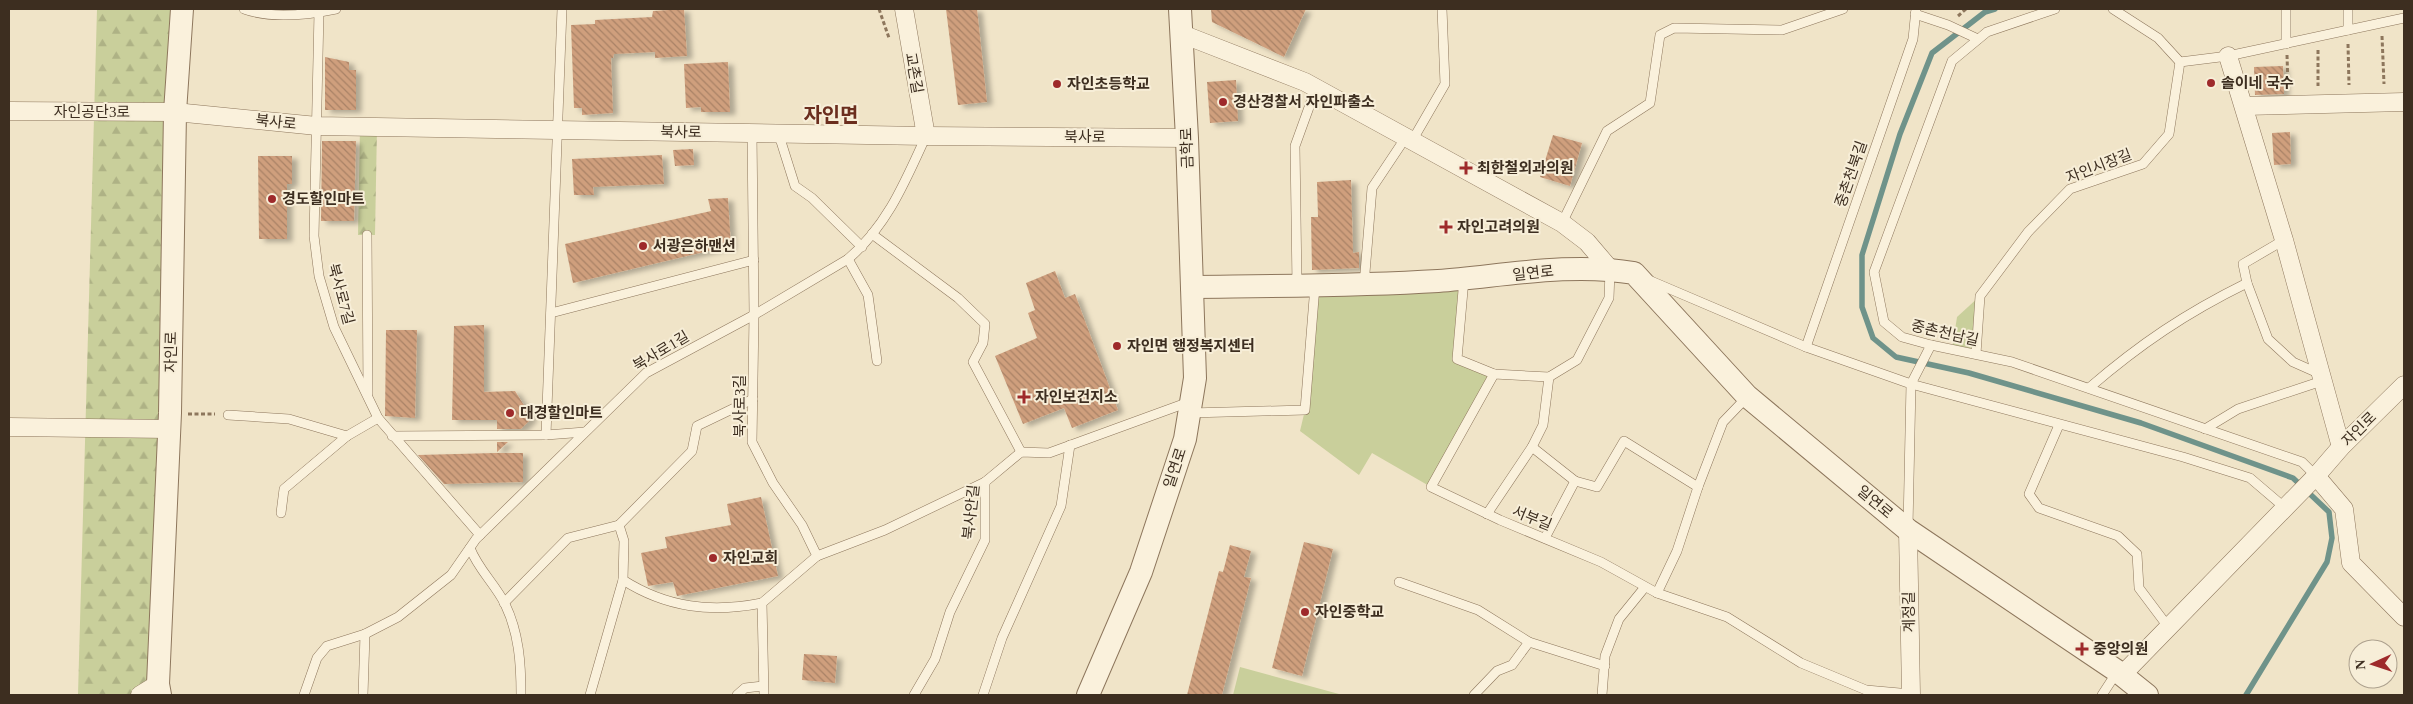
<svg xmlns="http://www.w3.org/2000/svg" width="2413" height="704" viewBox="0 0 2413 704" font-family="'Times New Roman','Noto Sans KR',serif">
<defs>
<pattern id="forest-firs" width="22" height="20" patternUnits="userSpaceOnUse" patternTransform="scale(1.25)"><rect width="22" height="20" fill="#c9cf9b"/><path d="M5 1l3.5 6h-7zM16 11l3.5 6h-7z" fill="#aeb285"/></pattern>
<pattern id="building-back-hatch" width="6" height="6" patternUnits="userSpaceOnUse" patternTransform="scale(1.25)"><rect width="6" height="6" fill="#cf9f7d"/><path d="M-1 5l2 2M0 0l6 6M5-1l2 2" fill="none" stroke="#a98266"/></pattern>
<filter id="shadow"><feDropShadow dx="5.5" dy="3" stdDeviation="2.5" flood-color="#0004"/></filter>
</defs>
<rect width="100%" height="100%" fill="#f0e4c8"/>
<g fill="#c9cf9b">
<polygon points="1464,279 1457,359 1494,374 1431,487 1372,453 1359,475 1300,431 1305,410 1315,286"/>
<polygon points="1980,296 1976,354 1952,349 1957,317"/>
<polygon points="1240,667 1339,694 1342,695 1233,695"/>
</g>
<g fill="url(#forest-firs)">
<polygon points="97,9 180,9 160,695 78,695"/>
<polygon points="360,127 377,127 375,235 358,235"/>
</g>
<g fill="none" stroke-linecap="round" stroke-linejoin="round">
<polyline stroke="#6f938a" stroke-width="5.5" points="1995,9 1985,12 1932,53 1900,134 1862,255 1862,307 1873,338 1896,357 1969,373 2141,423 2293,478 2329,512 2332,538 2327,562 2246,695"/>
</g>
<g fill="url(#building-back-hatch)" filter="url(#shadow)">
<polygon points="684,9 687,56 655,58 655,52 614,54 613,58 611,58 613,113 582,115 582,108 574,108 571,25 595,24 595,20 652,17 653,11"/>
<polygon points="946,9 977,9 987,102 958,105"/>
<polygon points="1211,9 1306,9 1284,57 1212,22"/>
<polygon points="325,57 349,62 349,70 356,70 356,110 325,110"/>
<polygon points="728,62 730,112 701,112 701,107 686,108 684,64"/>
<polygon points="2283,66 2284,94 2255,95 2254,67"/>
<polygon points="1236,80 1238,121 1210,123 1207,82"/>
<polygon points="2290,132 2291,164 2274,165 2272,133"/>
<polygon points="1553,135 1582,143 1570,186 1540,177"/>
<polygon points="322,141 356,141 354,221 321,221"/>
<polygon points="693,149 694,165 675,166 673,150"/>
<polygon points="662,155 664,184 593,187 594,195 574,195 572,159"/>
<polygon points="258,156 292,156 292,184 287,184 287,239 259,239"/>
<polygon points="1351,180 1353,253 1359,252 1359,268 1312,270 1311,217 1318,217 1317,182"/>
<polygon points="728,198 731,248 721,248 573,283 565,244 711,211 708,199"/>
<polygon points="1055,271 1065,298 1075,294 1118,410 1072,428 1064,408 1023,424 995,356 1037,338 1028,313 1035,310 1026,283"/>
<polygon points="484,325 484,392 515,391 532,418 521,429 497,429 497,420 452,420 454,326"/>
<polygon points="386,330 417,330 415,418 385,416"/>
<polygon points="497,442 508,442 497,452"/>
<polygon points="495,453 523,453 523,482 444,484 418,455"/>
<polygon points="761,497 778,576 677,596 673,582 648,586 641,553 667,548 665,537 731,525 727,504"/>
<polygon points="1304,542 1333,549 1302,676 1272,668"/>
<polygon points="1230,545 1251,551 1244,577 1251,578 1222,695 1187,695 1219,571 1223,572"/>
<polygon points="804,654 837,656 835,683 802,680"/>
</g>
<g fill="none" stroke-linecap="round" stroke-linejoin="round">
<g stroke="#8d765c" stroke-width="10">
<g id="service">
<path d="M244,9C271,19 307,15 336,9"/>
<polyline points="2055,9 1987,32 1952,61 1874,272 1884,322 1902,337 1931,345 2012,362 2302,462 2316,476"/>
<polyline points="2113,9 2158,38 2180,62"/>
<polyline points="2286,9 2286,44"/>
<polyline points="2348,9 2348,30"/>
<polyline points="319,12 314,236 319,276 334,327 378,418 480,535"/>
<polyline points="1915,14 1948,25 1978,39"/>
<polyline points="778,132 795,186 812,198 862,247"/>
<polyline points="752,133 754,315 752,442 773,483 802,525 817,556 762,603 764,695"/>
<polyline points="1412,141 1445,84 1442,9"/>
<polyline points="1562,223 1607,131 1650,103 1660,35 1674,28 1782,30 1843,9"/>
<polyline points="872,234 958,298 985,324 983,343 973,362 1021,452"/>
<polyline points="367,235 368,394"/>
<polyline points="848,259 868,295 877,361"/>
<polyline points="1610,271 1609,298 1577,360 1549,377 1494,374 1431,487 1500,520 1601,562 1657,593 1727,617 1801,663 1866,690 1911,694"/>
<polyline points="1464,279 1457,359 1494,374"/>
<polyline points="1651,281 1806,347 1911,384 1908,527"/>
<polyline points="2247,283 2268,339 2293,362 2320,374"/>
<polyline points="1297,285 1295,146 1316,88"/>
<polyline points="1364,285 1372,188 1406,137"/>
<polyline points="551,313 754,260"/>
<polyline points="1931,345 1911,384 2183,457 2250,478 2284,507"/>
<polyline points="1806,347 1913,39 1916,9"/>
<polyline points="1976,354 1980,296 2028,232 2070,189 2143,164 2169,134 2180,62 2228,56 2404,18"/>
<path d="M2089,388C2140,344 2186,313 2247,283L2243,264L2284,240"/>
<polyline points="1190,413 1305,410 1315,286"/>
<polyline points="228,415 289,419 347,436"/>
<polyline points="2059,425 2029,494 2039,508 2118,536 2137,554 2139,588 2169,628"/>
<polyline points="2205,429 2238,409 2322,381"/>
<polyline points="546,435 562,9"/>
<polyline points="392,436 546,435 585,432"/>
<polyline points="1532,447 1575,481"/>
<polyline points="281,513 284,489 347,436 378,418"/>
<polyline points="1487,514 1532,447 1543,425 1549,377"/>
<polyline points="619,525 692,451 697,426 753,399"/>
<polyline points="1545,538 1575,481 1597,487 1624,441 1698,487"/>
<path d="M470,548C478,569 495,584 505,604C519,633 521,663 521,695"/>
<polyline points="817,556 885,530 985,482 1021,452 1049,453 1189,402"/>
<polyline points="1399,582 1478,610 1529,642 1605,666"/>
<polyline points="1657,593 1677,551 1698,487 1723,422 1747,397"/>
<path d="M504,603L568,538L619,525L624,541L623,580C667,608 712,613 762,603"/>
<path d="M304,695L317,658L327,646L365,634L398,617L451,575L476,539L646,373L754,315L848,259C887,226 905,182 926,136"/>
<polyline points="363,695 365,634"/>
<polyline points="590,695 623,580"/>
<polyline points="737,695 745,688 763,686"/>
<polyline points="914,695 935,659 950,612 985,540 985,482"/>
<polyline points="983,695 1002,638 1061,506 1070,445"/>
<polyline points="1474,695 1497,671 1512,665 1529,642"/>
<polyline points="1602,695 1605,656 1619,619 1645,587"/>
<polyline points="2102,695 2117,672"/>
</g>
</g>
<g stroke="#8d765c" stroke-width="19">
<g id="minor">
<polyline points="904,9 926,136"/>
<polyline points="1182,34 1305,82 1562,223 1587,242 1610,269"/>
<polyline points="2228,56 2284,240 2341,447"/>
<polyline points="2244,106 2404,102"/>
<polyline points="9,111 175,112 317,126 926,136 1187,138"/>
<polyline points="9,427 169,429"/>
<polyline points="2316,476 2344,509 2351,563 2404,617"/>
<polyline points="1908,530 1911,695"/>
<polyline points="2122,675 2316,476 2341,447 2404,385"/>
<polyline points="140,695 158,684"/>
</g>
</g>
<g stroke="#8d765c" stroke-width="24">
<g id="tertiary">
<path d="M1192,287C1274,286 1356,286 1438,281C1503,276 1570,262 1634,273L1747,396L1908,530L2117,671L2147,695"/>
<polyline points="160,695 158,684 170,413 175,112 182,9"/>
<polyline points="1088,695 1141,572 1185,439 1195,378 1187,138 1180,9"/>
</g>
</g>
<g stroke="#8d765c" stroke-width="3" stroke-dasharray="4 2.5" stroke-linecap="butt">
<polyline points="879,9 889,38"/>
<polyline points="1958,16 1966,9"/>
<polyline points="2382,36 2384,84"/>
<polyline points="2348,44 2349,85"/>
<polyline points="2318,50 2318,86"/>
<polyline points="2287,55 2288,87"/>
<polyline points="188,414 215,414"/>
</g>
<use href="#service" stroke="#faf1dc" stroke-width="9"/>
<use href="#minor" stroke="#faf1dc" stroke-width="18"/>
<use href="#tertiary" stroke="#faf1dc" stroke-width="22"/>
</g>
<g fill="#9e2a2b" stroke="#f7eed8" stroke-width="2">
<circle cx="2211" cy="83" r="5"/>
<circle cx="1057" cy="84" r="5"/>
<circle cx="1223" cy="102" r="5"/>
<path d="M1463.5 160.5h5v5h5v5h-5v5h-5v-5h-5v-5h5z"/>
<circle cx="272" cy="199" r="5"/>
<path d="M1443.5 219.5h5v5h5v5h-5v5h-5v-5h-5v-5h5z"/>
<circle cx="643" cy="246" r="5"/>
<circle cx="1117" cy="346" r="5"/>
<path d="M1021.5 389.5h5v5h5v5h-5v5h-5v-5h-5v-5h5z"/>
<circle cx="510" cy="413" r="5"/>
<circle cx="713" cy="558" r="5"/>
<circle cx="1305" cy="612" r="5"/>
<path d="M2079.5 641.5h5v5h5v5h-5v5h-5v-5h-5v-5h5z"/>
</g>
<g text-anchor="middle" stroke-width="4" stroke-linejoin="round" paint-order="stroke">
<g font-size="15" fill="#3d2e20" stroke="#f7eed8">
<text transform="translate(914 73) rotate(80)" y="5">교촌길</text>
<text x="92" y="117">자인공단3로</text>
<text transform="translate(276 122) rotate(6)" y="5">북사로</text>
<text transform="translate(681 132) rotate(1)" y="5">북사로</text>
<text x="1085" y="142">북사로</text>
<text transform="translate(1187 148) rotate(-92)" y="5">금학로</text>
<text transform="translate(2099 166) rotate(-21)" y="5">자인시장길</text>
<text transform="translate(1851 174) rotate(-71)" y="5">중촌천북길</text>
<text transform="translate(1533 273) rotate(-6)" y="5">일연로</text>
<text transform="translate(341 294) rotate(75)" y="5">북사로7길</text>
<text transform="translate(1945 333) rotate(13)" y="5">중촌천남길</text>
<text transform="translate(661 351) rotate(-31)" y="5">북사로1길</text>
<text transform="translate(171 352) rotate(-89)" y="5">자인로</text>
<text transform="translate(740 406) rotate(-90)" y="5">북사로3길</text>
<text transform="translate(2359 429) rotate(-45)" y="5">자인로</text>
<text transform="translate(1175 468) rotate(-72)" y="5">일연로</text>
<text transform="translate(1875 502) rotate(40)" y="5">일연로</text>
<text transform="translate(971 512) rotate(-84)" y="5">북사안길</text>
<text transform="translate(1532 518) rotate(22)" y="5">서부길</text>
<text transform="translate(1909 612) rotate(-91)" y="5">계정길</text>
</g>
<g font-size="15" font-weight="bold" fill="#3d2e20" stroke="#f7eed8" text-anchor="start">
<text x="2221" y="88">솔이네 국수</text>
<text x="1067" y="89">자인초등학교</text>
<text x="1233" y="107">경산경찰서 자인파출소</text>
<text x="1477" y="173">최한철외과의원</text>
<text x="282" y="204">경도할인마트</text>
<text x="1457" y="232">자인고려의원</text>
<text x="653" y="251">서광은하맨션</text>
<text x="1127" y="351">자인면 행정복지센터</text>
<text x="1035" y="402">자인보건지소</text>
<text x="520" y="418">대경할인마트</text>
<text x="723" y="563">자인교회</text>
<text x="1315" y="617">자인중학교</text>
<text x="2093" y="654">중앙의원</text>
</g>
<g font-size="20" font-weight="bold" fill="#6b2e1e" stroke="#f7eed8">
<text x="831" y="122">자인면</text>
</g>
</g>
<rect width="2413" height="704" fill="none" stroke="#3d2e20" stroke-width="20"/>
<g transform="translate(2373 664) rotate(267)"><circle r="24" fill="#f7eed8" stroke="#ada18e"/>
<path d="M0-4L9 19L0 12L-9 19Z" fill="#9e2a2b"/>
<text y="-8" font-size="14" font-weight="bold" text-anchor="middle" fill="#3d2e20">N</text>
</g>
</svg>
